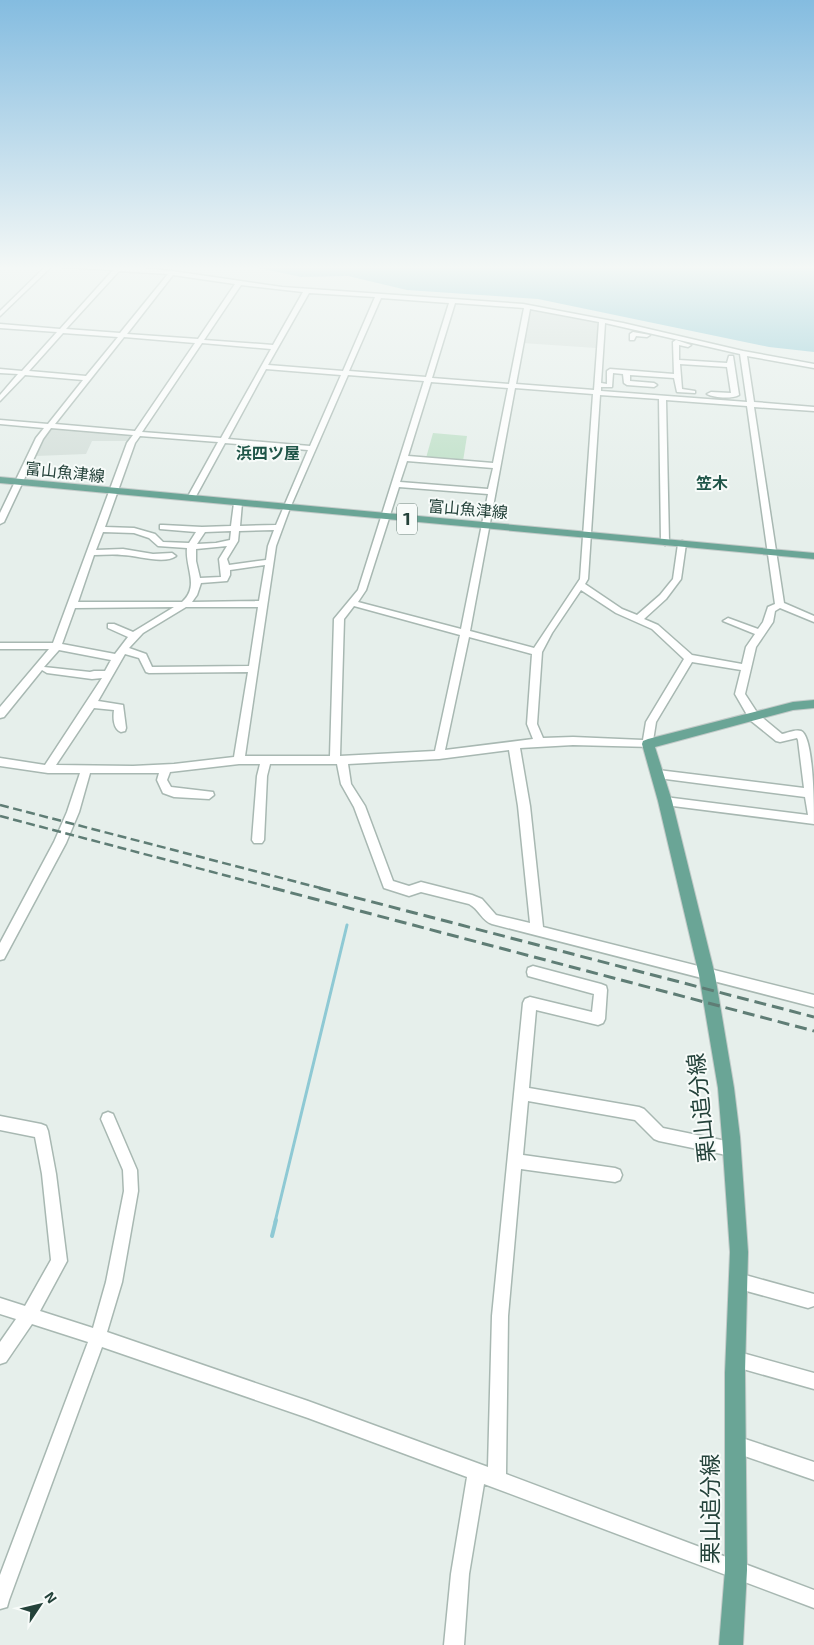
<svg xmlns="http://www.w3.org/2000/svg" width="814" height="1645" viewBox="0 0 814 1645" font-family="'Exo 2','Noto Sans JP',sans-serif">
<rect width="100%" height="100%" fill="#e6efeb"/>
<g fill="#d4dfda">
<polygon points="529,308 599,322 596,348 522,343"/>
<polygon points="52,427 135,434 129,441 92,441 86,454 36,456 43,438"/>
</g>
<polygon fill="#bfe0c8" points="433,433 467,436 463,461 426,458"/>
<polygon fill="#8ec9d4" points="245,265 814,265 814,352 769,347 538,299 407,290 348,276 301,277"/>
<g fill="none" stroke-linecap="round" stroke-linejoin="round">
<polyline stroke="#8ec9d4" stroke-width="3" points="275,1222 347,925"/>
<polyline stroke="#8ec9d4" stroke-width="4" points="272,1236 276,1220"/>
<g stroke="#a8b8b2" stroke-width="3">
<g id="minor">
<polygon points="47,265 53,265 0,316 0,311"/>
<path d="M60,265L118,266L172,271L282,287L523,304L623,323L743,351L814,364V368L747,356L754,402L814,407V411L754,407L784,603L814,616V622L780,608L775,611L773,622L756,647L745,694L758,714L782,734C787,733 796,729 801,731C814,736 814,809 814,824L665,805L659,801L665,797L808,815L805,797L658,778L653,774L658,770L804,788L798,740L797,738L780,742L776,741L750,720L735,694L741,670L692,662L656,722L652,747L573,745L520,748L530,806L543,927L814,995V1007L492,924C482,921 479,909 469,904L421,892L409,896L384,888L354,807L341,784L337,764H270L267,776L264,840L262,843H254L252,840L257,776L260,764H239L170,772L167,780L171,787L213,792L214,795L209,799L174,797L163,793L157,780L159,773H90L79,812L66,843L4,959L0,960V943L54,842L67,812L80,773H48L0,766V758L45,765L102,678L92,679L47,673L42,670L4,717L0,718V707L49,649H0V643H53L127,443L133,435L51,428L43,439L4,522L0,524V513L36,438L44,428L0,424V420L48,424L83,380L25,375L0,401V395L18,374L0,373V369L22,371L57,332L0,328V324L60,329L113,270L63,267ZM119,271L168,274L120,333L66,329ZM173,275L235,284L198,339L127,334ZM241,285L303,292L273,345L204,340ZM309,293L375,297L343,371L268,365ZM381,298L449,303L426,377L349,371ZM455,303L524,308L509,384L432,378ZM530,309L599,322L594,390L516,384ZM605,323L740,354L747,402L601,391V387H612L613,373L623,374L624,383L627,385L654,387L657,385L654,383L630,381V375L674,378L677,392L695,393V391L682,389L680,364L727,367L731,393L711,392L707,394C714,398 732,399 739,395L733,356H729L727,363L679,360V345L688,347L691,345L676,340L673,342L674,374L610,369L607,371V384L601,383ZM63,333L118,337L86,376L29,371ZM124,337L195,343L135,431L55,424ZM202,343L271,349L221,438L142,432ZM266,369L341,375L310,446L228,439ZM348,375L424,381L358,590L334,619L330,756H245L276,546L290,508ZM431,382L508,388L493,463L408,456ZM515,388L593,394L580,579L534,648L470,631ZM600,395L659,399L661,542L665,545L669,542L666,400L747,406L775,604L768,607L763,622L758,629L728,618L723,621L755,634L746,647L742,664L692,655L658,625L644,619L666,599L681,579L686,544L685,542L682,541L678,544L673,579L660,595L637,615L622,609L585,584L588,579ZM140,436L218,442L187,498L191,500L195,498L225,443L308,450L276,525L240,526L242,503L238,501L234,503L231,526L202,527L163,525H160V529L196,532L189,543L163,542L155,534L134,528L105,527L135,443ZM407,461L493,468L488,489L400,482ZM399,487L488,494L461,629L358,602L366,590ZM274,530L268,546L266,560L229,565L227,559L238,541L239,531ZM231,531L230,540L216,543L197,544L205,532ZM103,532L134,533L149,538L158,546L187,548C185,568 200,586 182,602H78L94,555C103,555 113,554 122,555C137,555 164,565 176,556L172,553L153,554L123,549L96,550ZM227,546L219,559L221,577L200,578L196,561V549ZM265,565L259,601L192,602L197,595L201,583L227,581L230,575V570ZM581,590L616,613L652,629L684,659L646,722L643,740L573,737L543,738L537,724L542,652L552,633ZM354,606L460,635L435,751L340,756L344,619ZM174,607L133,632L114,624H108V628L128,637L115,654L62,644L75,608ZM186,607H258L249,666L152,667L146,654L129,648L143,633ZM469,637L532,654L527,724L533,739L445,750ZM59,650L111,660L105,671H94L90,672L44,667ZM125,654L139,658L146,672L149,673L248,672L234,757L174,764L133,766L56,765L94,708L114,710C113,717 113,729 121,732L125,731L126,728L123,705L98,701ZM509,750L518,806L530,923L496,915L482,899L472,895L421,882L409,886L393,881L365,806L351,784L348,764L439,759Z"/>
<polygon points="633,332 650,335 647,337 636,336 634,340 630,340 630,334"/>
<polygon points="533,966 601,984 606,986 607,990 605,1019 603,1023 598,1025 536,1010 529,1088 639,1107 644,1109 663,1128 731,1142 736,1144 738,1149 736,1154 731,1156 659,1141 654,1139 635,1120 528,1101 523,1155 615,1168 620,1170 622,1175 620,1180 615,1182 521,1169 508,1316 506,1474 814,1590 814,1608 484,1484 469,1574 464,1645 444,1645 451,1574 467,1477 308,1418 102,1347 9,1600 7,1607 0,1609 0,1575 88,1342 32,1324 6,1362 0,1364 0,1342 16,1319 0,1314 0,1298 25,1306 51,1260 42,1174 35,1137 0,1130 0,1116 41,1124 46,1126 48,1131 56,1174 67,1261 40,1311 93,1328 106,1282 124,1191 123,1170 101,1119 103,1114 108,1112 113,1114 137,1170 138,1191 122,1282 107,1332 308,1401 488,1467 492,1316 523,1003 525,999 530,997 592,1012 594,994 528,976 527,972 528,968"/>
<polygon points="738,1273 814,1294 814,1306 808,1308 732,1287 730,1281 732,1275"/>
<polygon points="735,1351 814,1373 814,1389 729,1365 727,1359 729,1353"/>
<polygon points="736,1436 814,1462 814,1480 730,1451 727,1445 730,1439"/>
</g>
</g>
<g stroke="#c2cac8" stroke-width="2">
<g id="major">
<polygon points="0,477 814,553 814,559 0,483"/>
<polygon points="814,700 814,708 793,710 655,747 672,801 715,975 734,1088 740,1137 748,1252 745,1373 747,1570 743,1645 719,1645 725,1570 725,1373 730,1252 722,1137 718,1088 699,975 658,801 642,744 643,741 648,739 793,702"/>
</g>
</g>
<use href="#minor" fill="#fff" fill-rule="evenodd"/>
<use href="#major" fill="#6aa596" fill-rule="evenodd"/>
<g stroke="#5f7d75" stroke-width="2.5" stroke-dasharray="9 4.5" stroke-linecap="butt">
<polyline points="0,805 324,889"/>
<polyline points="0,816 277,889"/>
</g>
<g stroke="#5f7d75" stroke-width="3" stroke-dasharray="12 6" stroke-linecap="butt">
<polyline points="273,888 814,1031"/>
<polyline points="319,888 814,1017"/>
</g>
</g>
<linearGradient id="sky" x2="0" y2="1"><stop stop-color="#84bce0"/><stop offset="0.54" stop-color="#f4f8f6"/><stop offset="1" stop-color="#f4f8f6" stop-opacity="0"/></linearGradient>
<rect width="814" height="495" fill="url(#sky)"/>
<g text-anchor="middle" stroke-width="4" stroke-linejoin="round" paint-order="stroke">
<g font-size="16" font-weight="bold" fill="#1f5548" stroke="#f7fbf9">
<text x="268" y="459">浜四ツ屋</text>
<text x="712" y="489">笠木</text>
</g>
<g font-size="16" fill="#24423a" stroke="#f7fbf9">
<text transform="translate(65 472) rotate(6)" y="6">富山魚津線</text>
<text transform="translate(468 509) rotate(5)" y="6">富山魚津線</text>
</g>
<rect fill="#f7fbf9" stroke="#637a73" stroke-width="1" x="397" y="503.5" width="20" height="31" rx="4"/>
<g font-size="18" font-weight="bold" fill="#24423a">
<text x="407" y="525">1</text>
</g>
<g font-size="22" fill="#24423a" stroke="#f7fbf9">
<text transform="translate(701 1108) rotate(-96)" y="8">栗山追分線</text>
<text transform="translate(710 1509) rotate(-90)" y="8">栗山追分線</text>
</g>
</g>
<g transform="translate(40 1605) rotate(55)" stroke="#f7fbf9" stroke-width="4" paint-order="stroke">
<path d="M0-4L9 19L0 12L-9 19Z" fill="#24423a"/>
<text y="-8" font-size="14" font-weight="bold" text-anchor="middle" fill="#24423a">N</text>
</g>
</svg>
